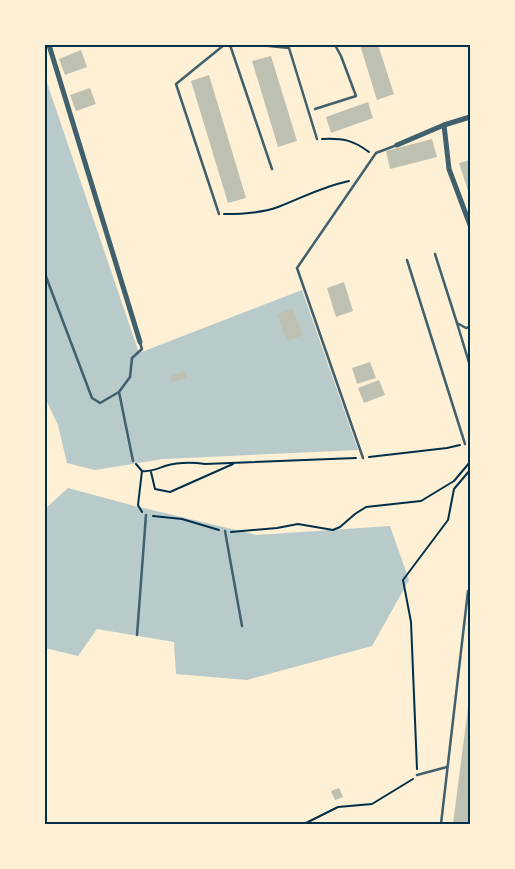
<svg xmlns="http://www.w3.org/2000/svg" width="515" height="869" viewBox="0 0 515 869" font-family="'Libre Baskerville',serif">
<rect width="100%" height="100%" fill="#fdf0d5"/>
<g fill="#b9caca">
<polygon points="45,77 139,353 302,290 358,450 163,459 95,470 67,463 58,425 45,398"/>
<polygon points="68,488 131,505 257,535 390,526 409,580 372,646 247,680 176,674 174,642 97,629 78,656 45,648 45,509"/>
</g>
<g fill="#bec0b2">
<polygon points="360,45 378,45 394,94 377,100"/>
<polygon points="81,50 87,67 65,75 59,59"/>
<polygon points="271,56 297,141 278,147 252,61"/>
<polygon points="209,75 246,198 228,203 191,81"/>
<polygon points="90,88 96,104 76,111 70,95"/>
<polygon points="368,102 373,118 331,133 326,117"/>
<polygon points="432,139 437,157 390,169 386,151"/>
<polygon points="470,160 470,197 459,163"/>
<polygon points="344,282 353,311 336,317 327,288"/>
<polygon points="292,308 303,335 287,341 277,314"/>
<polygon points="370,362 376,378 357,384 352,368"/>
<polygon points="185,371 187,378 172,382 170,376"/>
<polygon points="379,380 385,395 364,403 358,388"/>
<polygon points="469,700 470,824 453,824"/>
<polygon points="339,788 343,797 335,800 331,791"/>
</g>
<g fill="none" stroke-linecap="round" stroke-linejoin="round">
<g stroke="#003049" stroke-width="2">
<path d="M322,139C343,138 353,140 369,152"/>
<path d="M224,214C241,214 262,213 278,207C304,197 321,187 349,181"/>
<polyline points="369,457 447,448 460,445"/>
<path d="M136,464L142,471C151,472 157,469 165,466C179,462 191,462 205,464L356,458"/>
<polyline points="151,472 155,489 170,492 233,464"/>
<polyline points="142,512 138,505 142,471"/>
<polyline points="153,516 182,519 219,530"/>
<polyline points="231,532 277,528 298,524 333,530 340,527 355,514 366,507 421,501 454,481 470,462"/>
<polyline points="417,769 411,622 403,580 448,520 454,489 470,470"/>
<polyline points="304,824 338,807 372,804 413,779"/>
</g>
<g stroke="#3f606c" stroke-width="2.5">
<polyline points="230,45 272,169"/>
<polyline points="259,45 289,48 317,139"/>
<polyline points="315,109 356,96 341,56 335,45"/>
<polyline points="219,214 176,84 224,45"/>
<polyline points="435,254 457,323 466,328 470,327"/>
<polyline points="407,260 465,444"/>
<polyline points="45,274 92,398 100,403 119,392"/>
<polyline points="457,323 470,366"/>
<polyline points="363,458 297,268 376,153 397,145"/>
<polyline points="133,461 119,392 130,377 132,358 142,349 140,343"/>
<polyline points="225,531 242,626"/>
<polyline points="137,635 146,515"/>
<polyline points="417,775 447,767"/>
<polyline points="441,824 468,591 470,591"/>
</g>
<g stroke="#3f606c" stroke-width="5">
<polyline points="49,45 140,342"/>
<polyline points="444,125 449,169 470,225"/>
<polyline points="397,145 444,125 470,117"/>
</g>
</g>
<rect width="515" height="869" fill="none" stroke="#fdf0d5" stroke-width="92"/>
<rect x="46" y="46" width="423" height="777" fill="none" stroke="#003049" stroke-width="2"/>
</svg>
